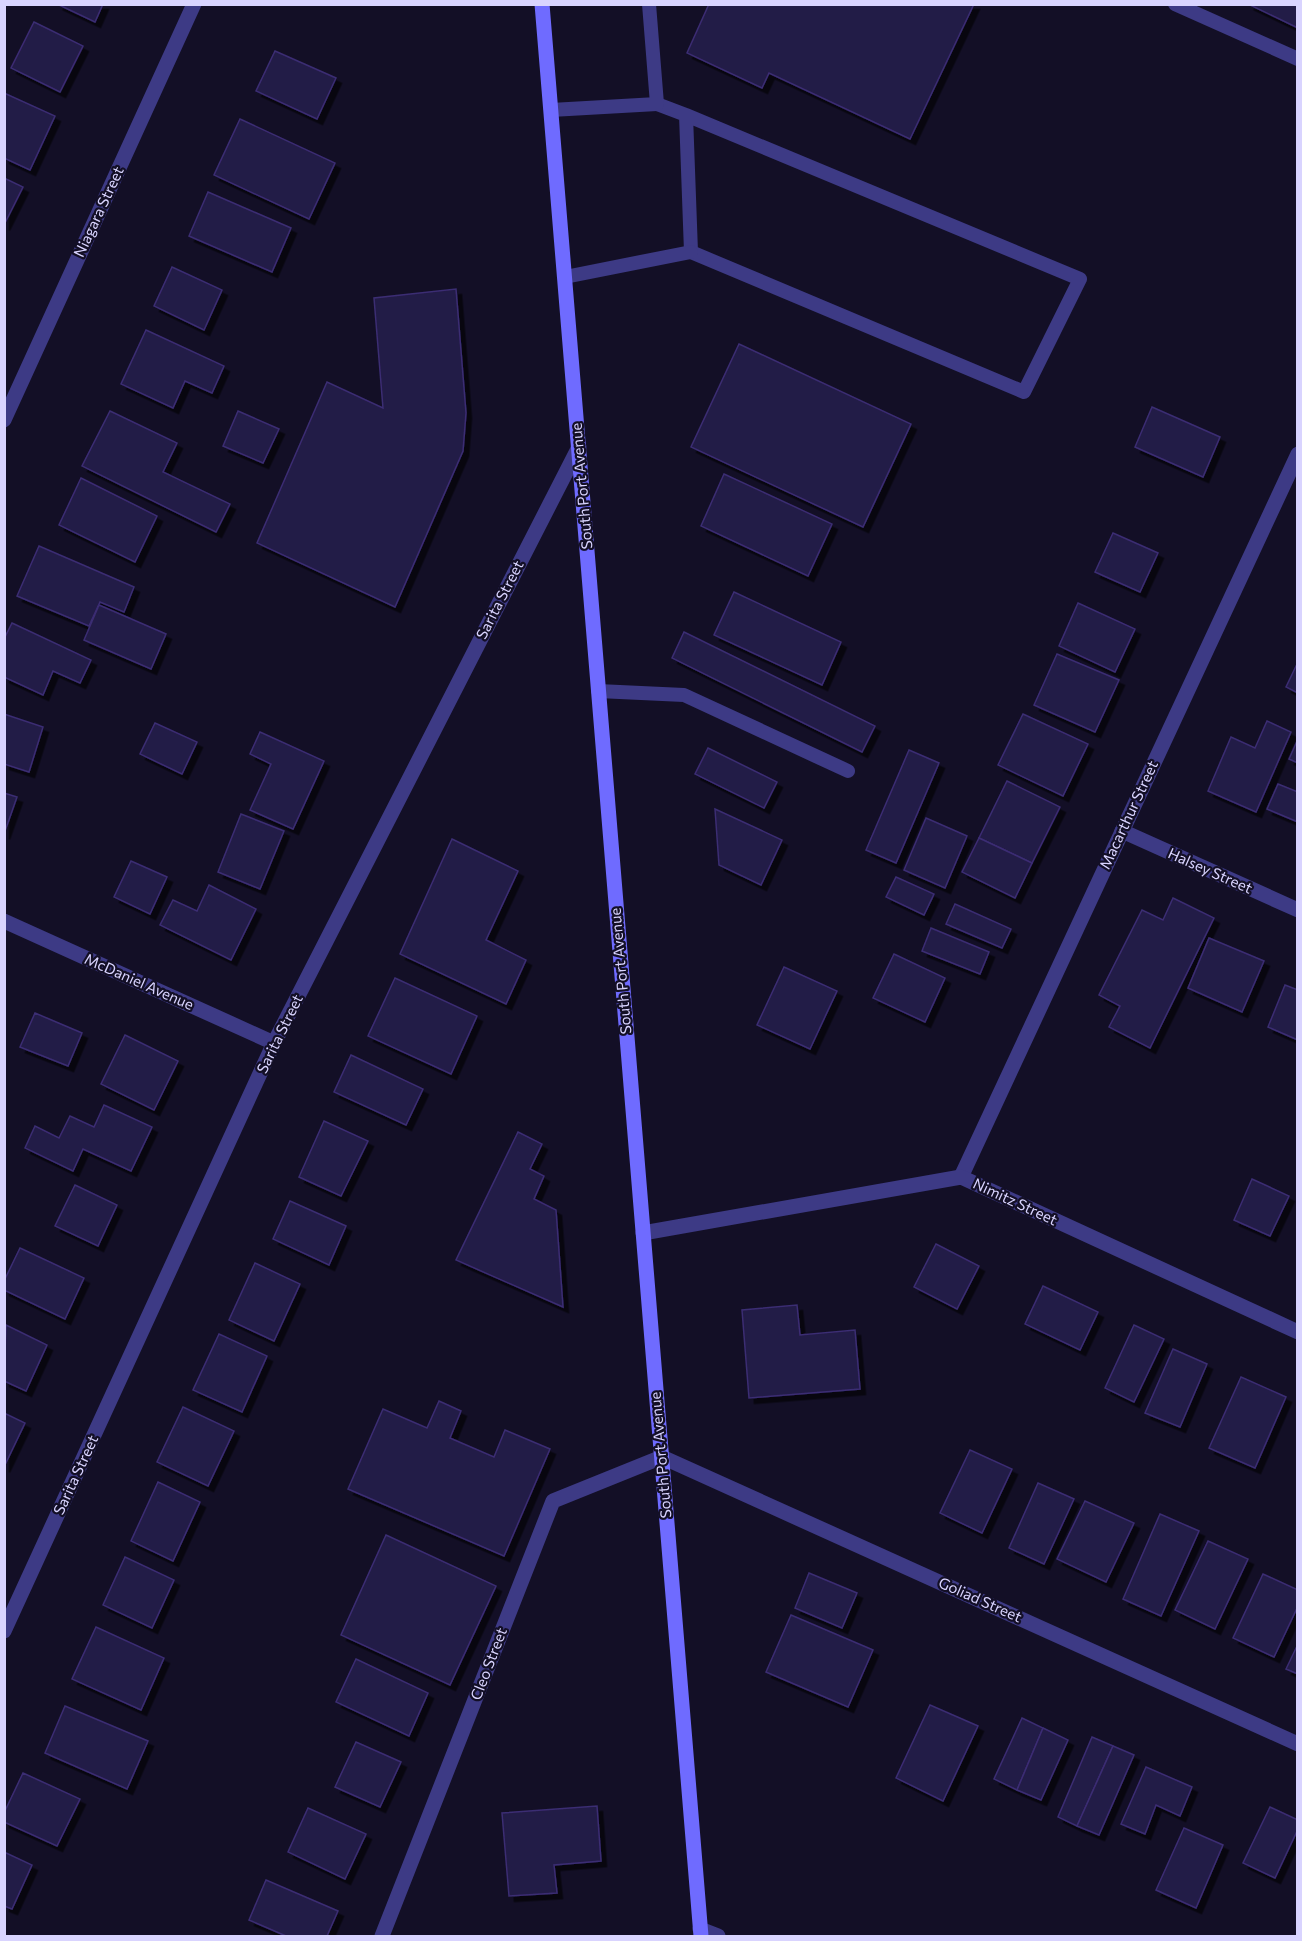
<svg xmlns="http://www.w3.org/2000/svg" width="1302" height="1941" viewBox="0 0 1302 1941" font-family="Commissioner,sans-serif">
<defs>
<filter id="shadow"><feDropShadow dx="5.5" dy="5.5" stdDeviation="0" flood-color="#0009"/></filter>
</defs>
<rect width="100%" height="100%" fill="#130f26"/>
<g fill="#241b47" stroke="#3b2d73" stroke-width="1.5" filter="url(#shadow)">
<polygon points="57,4 103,4 95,22"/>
<polygon points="709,4 974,4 910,139 769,73 762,88 687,53"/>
<polygon points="1248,4 1298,4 1298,28"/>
<polygon points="34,22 83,46 60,92 11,68"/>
<polygon points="275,51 336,78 317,119 256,91"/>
<polygon points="4,93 55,116 30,170 4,158"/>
<polygon points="240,119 335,163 309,219 214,175"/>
<polygon points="4,178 23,187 4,225"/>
<polygon points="208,192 291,228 272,272 189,236"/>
<polygon points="172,267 222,290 204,330 154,306"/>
<polygon points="456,289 466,413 463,451 395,607 257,543 327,382 383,408 374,298"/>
<polygon points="146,330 224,366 212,393 185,381 173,408 121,384"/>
<polygon points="739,344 911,424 863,527 691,447"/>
<polygon points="1152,407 1220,437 1203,477 1135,447"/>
<polygon points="110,411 177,443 163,472 230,504 216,532 82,466"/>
<polygon points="238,411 279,429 263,463 223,446"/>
<polygon points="724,474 832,524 808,576 701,526"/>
<polygon points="81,478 157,516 135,562 59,525"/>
<polygon points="1113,533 1158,553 1140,592 1095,572"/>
<polygon points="39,546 134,587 124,612 100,602 89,626 17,596"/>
<polygon points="734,592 841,642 822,685 714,635"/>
<polygon points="1078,603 1135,629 1115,672 1059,646"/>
<polygon points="99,605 166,634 151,669 84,640"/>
<polygon points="12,623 91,660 80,683 53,671 43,695 4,677 4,639"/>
<polygon points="684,632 875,726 862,752 672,658"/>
<polygon points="1057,654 1119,680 1095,732 1034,705"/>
<polygon points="1298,662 1298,693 1286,687"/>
<polygon points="4,714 43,727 29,772 4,764"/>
<polygon points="1023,714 1088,744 1063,796 998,765"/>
<polygon points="1267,721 1291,732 1256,812 1208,791 1231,737 1255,748"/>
<polygon points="155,723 197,742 182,774 140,754"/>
<polygon points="260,732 324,761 293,829 250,810 271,764 250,754"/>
<polygon points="1298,739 1298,763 1289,759"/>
<polygon points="708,748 777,782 764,808 695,774"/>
<polygon points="909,750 939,763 896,863 866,850"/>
<polygon points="1007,781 1060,807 1032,863 979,838"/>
<polygon points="1278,784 1298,792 1298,822 1267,809"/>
<polygon points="4,793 17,797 4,834"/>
<polygon points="715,809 782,840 761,885 719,865"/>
<polygon points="241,814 284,831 260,889 218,872"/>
<polygon points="926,818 967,836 945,888 904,870"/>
<polygon points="979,838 1032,863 1015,898 962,872"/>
<polygon points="452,839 518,871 486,940 526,960 506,1004 400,954"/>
<polygon points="131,861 167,877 150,914 114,897"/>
<polygon points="896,877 934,894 924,915 886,897"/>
<polygon points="209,885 256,909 231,960 160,925 173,900 197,911"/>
<polygon points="1173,898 1214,918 1150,1048 1109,1027 1120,1006 1099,995 1142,910 1163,920"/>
<polygon points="955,904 1011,929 1002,948 946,924"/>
<polygon points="931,928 989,952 980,974 922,951"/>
<polygon points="1209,938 1264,961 1242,1012 1188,988"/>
<polygon points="894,954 945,978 925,1022 873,998"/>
<polygon points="784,967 837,991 810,1049 757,1025"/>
<polygon points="395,978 477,1016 451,1074 368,1036"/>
<polygon points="1285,985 1298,990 1298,1040 1268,1027"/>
<polygon points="35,1013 82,1033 68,1066 20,1047"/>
<polygon points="125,1035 178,1061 154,1110 101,1084"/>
<polygon points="351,1055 423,1089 406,1125 334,1092"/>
<polygon points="104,1105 152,1127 131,1171 83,1149 73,1171 25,1148 35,1126 59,1138 70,1116 94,1127"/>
<polygon points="324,1121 368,1141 341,1196 299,1177"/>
<polygon points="518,1132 542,1144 530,1169 544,1176 534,1199 556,1210 563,1307 456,1260"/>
<polygon points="1252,1179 1289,1196 1270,1236 1234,1220"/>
<polygon points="75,1185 117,1205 98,1246 55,1226"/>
<polygon points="290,1201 346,1226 329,1265 273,1239"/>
<polygon points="936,1244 979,1266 957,1309 914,1287"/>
<polygon points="20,1248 84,1278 65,1319 4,1290 4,1281"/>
<polygon points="255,1263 300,1284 274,1341 229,1320"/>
<polygon points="1043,1286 1098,1312 1080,1350 1025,1324"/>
<polygon points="797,1305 800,1335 855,1330 860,1389 749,1398 742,1310"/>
<polygon points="6,1325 47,1345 26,1391 4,1381"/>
<polygon points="1134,1325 1164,1339 1134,1402 1105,1388"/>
<polygon points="219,1334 267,1356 242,1412 193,1390"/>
<polygon points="1173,1349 1207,1364 1180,1427 1145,1413"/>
<polygon points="1241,1377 1286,1397 1255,1468 1209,1448"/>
<polygon points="439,1401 461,1411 450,1438 494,1457 505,1430 550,1449 504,1556 348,1489 383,1409 427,1428"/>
<polygon points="183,1407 234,1431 208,1486 157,1462"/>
<polygon points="4,1413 25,1423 4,1467"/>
<polygon points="970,1450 1012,1469 982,1533 940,1513"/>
<polygon points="158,1482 200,1502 173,1561 131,1541"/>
<polygon points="1038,1483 1074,1499 1044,1564 1009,1548"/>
<polygon points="1085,1501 1134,1523 1106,1582 1057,1559"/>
<polygon points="1160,1514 1199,1531 1161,1616 1123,1599"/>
<polygon points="386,1535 496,1586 450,1685 341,1635"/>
<polygon points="1208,1541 1248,1559 1215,1629 1175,1610"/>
<polygon points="125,1557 174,1580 152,1628 103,1605"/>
<polygon points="809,1573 857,1593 842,1628 795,1608"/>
<polygon points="1263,1574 1298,1590 1298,1606 1274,1657 1233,1638"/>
<polygon points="791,1615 873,1650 848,1707 766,1672"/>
<polygon points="96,1627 164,1658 141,1710 72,1679"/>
<polygon points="1298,1644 1298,1674 1286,1669"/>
<polygon points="356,1659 428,1693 409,1736 336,1702"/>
<polygon points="930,1705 978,1726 943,1801 896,1778"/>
<polygon points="65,1706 148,1741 127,1789 45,1753"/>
<polygon points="1022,1718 1043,1728 1017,1790 994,1779"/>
<polygon points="1043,1728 1068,1740 1041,1800 1017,1790"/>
<polygon points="1092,1737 1113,1746 1077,1826 1058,1817"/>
<polygon points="356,1742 401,1762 380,1807 335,1787"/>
<polygon points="1113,1746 1134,1755 1099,1835 1077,1826"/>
<polygon points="1146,1767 1192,1787 1180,1816 1156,1805 1145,1834 1121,1824"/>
<polygon points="23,1773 80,1799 57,1846 4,1822 4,1813"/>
<polygon points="597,1806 601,1861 554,1865 557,1893 509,1896 502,1813"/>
<polygon points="1270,1807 1298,1820 1298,1829 1275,1878 1243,1863"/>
<polygon points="308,1808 366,1834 345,1879 288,1852"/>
<polygon points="1184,1828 1223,1845 1196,1908 1156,1890"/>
<polygon points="4,1852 32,1865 12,1909 4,1906"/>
<polygon points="266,1880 338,1911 327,1936 286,1936 249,1920"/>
</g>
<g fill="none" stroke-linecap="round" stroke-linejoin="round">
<g stroke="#3d3a85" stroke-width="14">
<polyline points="1175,4 1298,59"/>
<polyline points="657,104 686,115 1080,279 1024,392 691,252 686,115"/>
<polyline points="551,110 657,104 649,4"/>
<polyline points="565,277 691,252"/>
<polyline points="598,691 684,695 848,771"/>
</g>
<g stroke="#3d3a85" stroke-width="15">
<polyline points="4,420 194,4"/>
<polyline points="1122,831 1298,910"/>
<polyline points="4,921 274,1043"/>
<polyline points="961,1177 1298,454"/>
<polyline points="643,1233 961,1177 1298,1332"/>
<polyline points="4,1631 274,1043 579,447"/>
<polyline points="700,1929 718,1936"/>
<polyline points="382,1936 553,1501 662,1457 1298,1744"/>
</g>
<polyline stroke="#6f6bff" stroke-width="15" points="542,4 701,1936"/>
</g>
<g text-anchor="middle" stroke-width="4.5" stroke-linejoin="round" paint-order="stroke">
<g font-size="15" fill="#d9d4ff" stroke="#130f26">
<text transform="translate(99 212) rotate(-65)" y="5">Niagara Street</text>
<text transform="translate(582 486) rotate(-95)" y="5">South Port Avenue</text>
<text transform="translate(500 600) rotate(-63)" y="5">Sarita Street</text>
<text transform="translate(1129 815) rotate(-65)" y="5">Macarthur Street</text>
<text transform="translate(1210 871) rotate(24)" y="5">Halsey Street</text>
<text transform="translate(621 971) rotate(-95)" y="5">South Port Avenue</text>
<text transform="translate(139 982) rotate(24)" y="5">McDaniel Avenue</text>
<text transform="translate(280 1034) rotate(-64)" y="5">Sarita Street</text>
<text transform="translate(1015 1202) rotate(25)" y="5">Nimitz Street</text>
<text transform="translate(661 1455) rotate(-95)" y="5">South Port Avenue</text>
<text transform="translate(76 1475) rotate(-65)" y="5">Sarita Street</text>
<text transform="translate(980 1600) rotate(24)" y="5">Goliad Street</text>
<text transform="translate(489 1664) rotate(-69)" y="5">Cleo Street</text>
</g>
</g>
<rect width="1302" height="1941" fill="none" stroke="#d9d4ff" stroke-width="12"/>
</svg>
